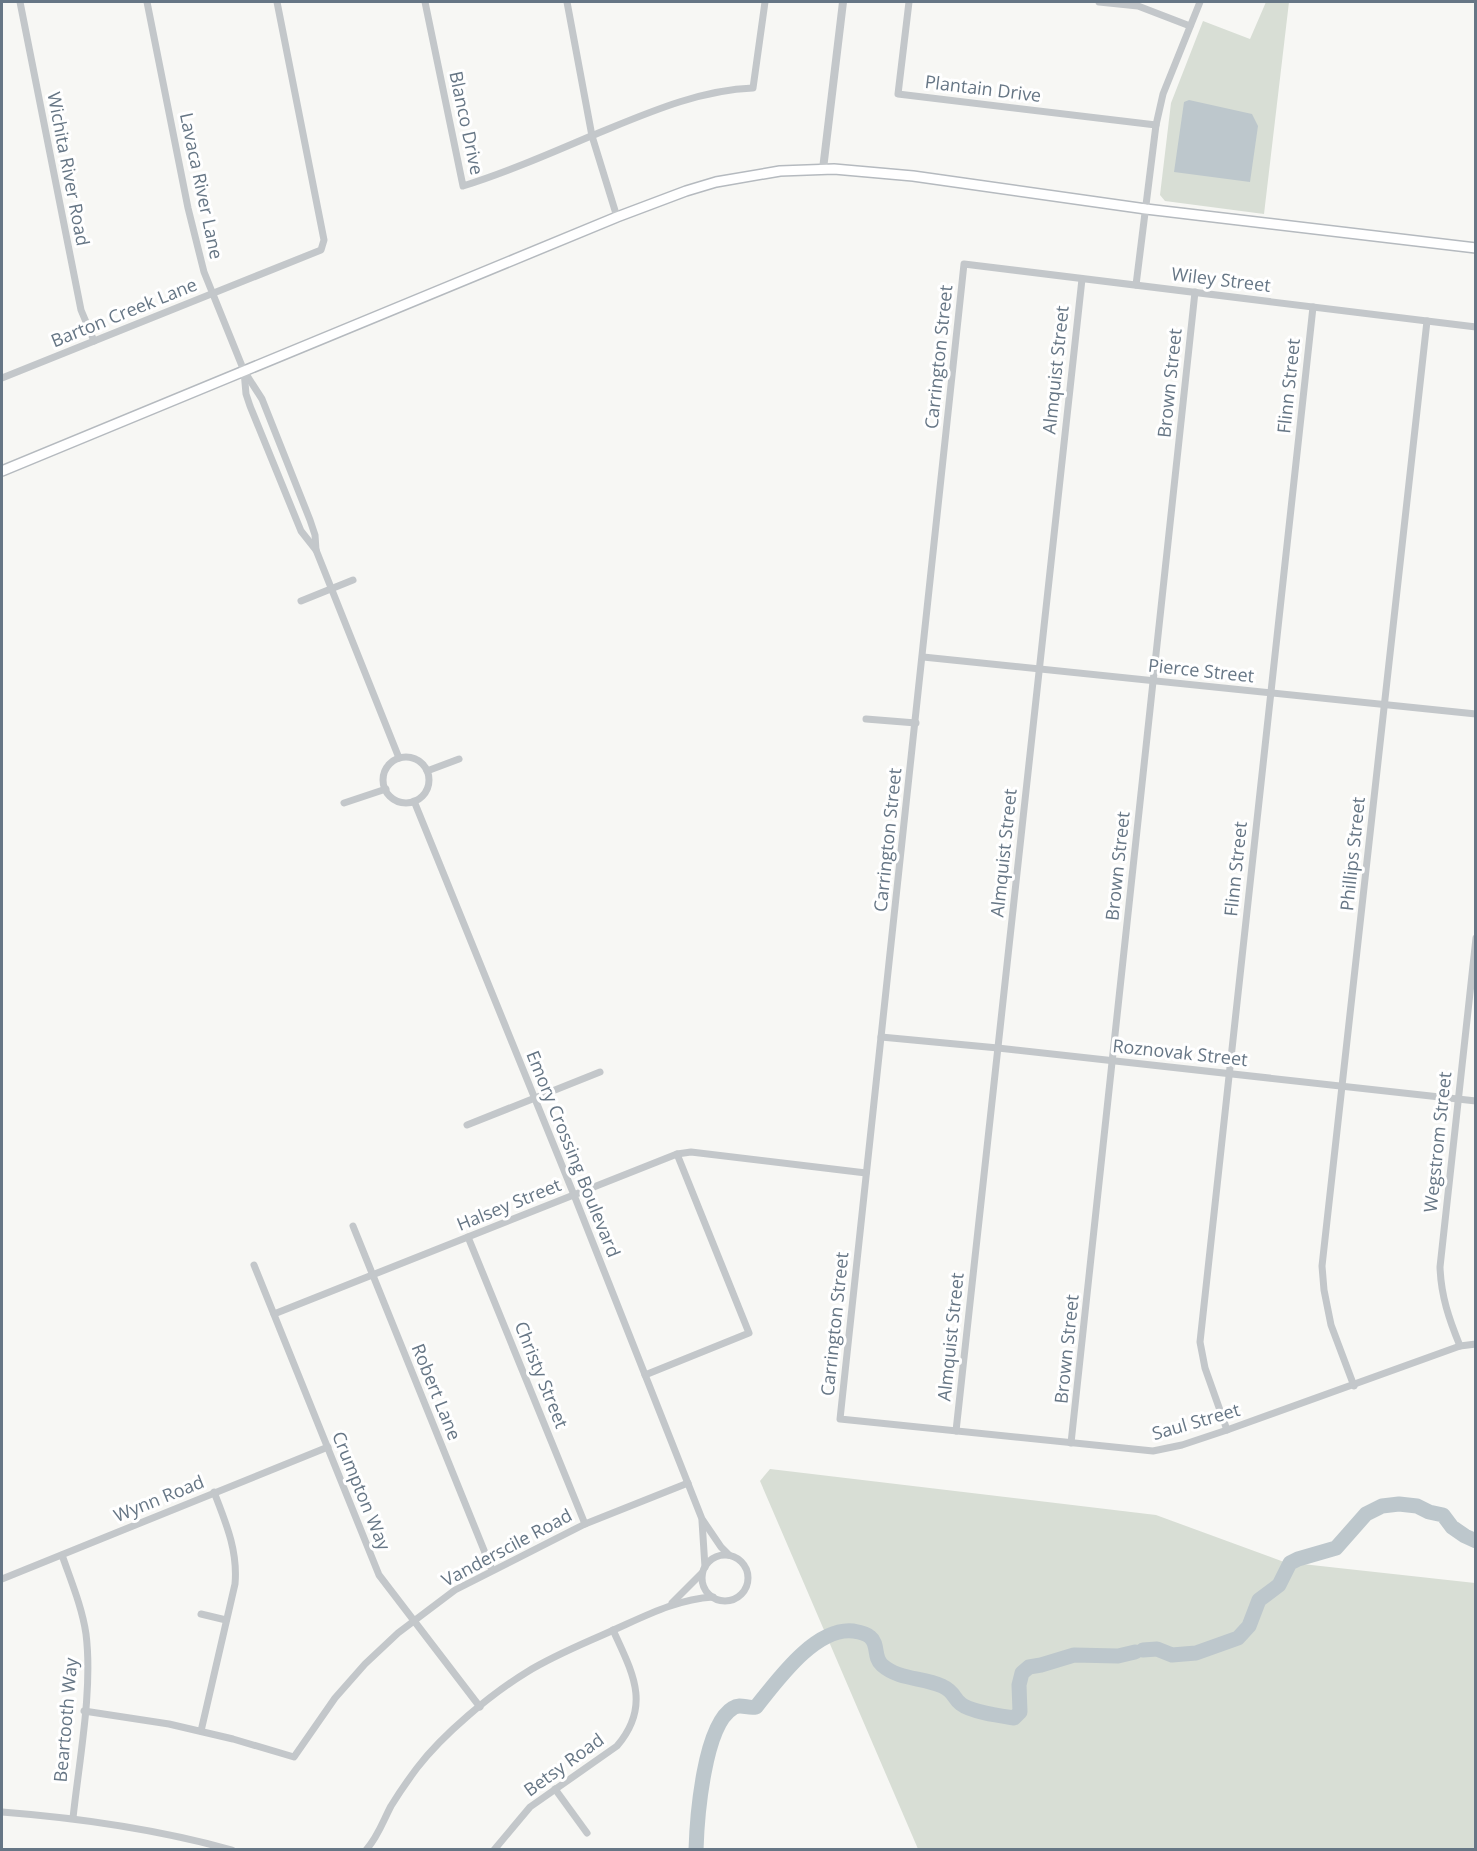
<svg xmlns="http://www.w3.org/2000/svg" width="1477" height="1851" viewBox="0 0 1477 1851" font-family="'Open Sans',sans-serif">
<rect width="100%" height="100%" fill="#f7f7f4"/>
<g fill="#d8ded5">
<polygon points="1266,2 1289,2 1264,214 1165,201 1160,195 1171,103 1203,21 1250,39"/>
<polygon points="770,1469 1156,1515 1284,1562 1475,1583 1475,1849 918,1849 760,1481"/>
</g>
<polygon fill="#bdc7cc" points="1189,100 1252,114 1258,126 1250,182 1174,172 1184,102"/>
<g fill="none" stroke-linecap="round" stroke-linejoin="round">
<g stroke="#bdc7cc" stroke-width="15">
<polyline points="1143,1650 1157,1649 1172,1655 1196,1653 1238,1638 1249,1626 1259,1600 1279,1585 1290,1563 1298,1559 1336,1548 1366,1514 1382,1506 1399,1504 1417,1506 1429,1512 1443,1515 1452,1527 1465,1536 1476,1541"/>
<path d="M696,1850C697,1817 704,1725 733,1708C740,1703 748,1709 756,1707C777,1681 815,1627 853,1631C859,1632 866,1633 870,1637C879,1644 873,1657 882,1665C899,1680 922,1677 942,1686C955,1692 953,1698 961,1704C971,1712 1001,1716 1014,1718L1020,1712L1019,1685L1022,1673L1029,1667L1041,1665L1074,1655L1118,1656L1135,1652"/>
</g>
<g stroke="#b5babf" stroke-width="12">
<polyline id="secondary" points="2,471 617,217 686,191 716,182 780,171 834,169 913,176 1146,209 1476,248"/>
</g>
<g stroke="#c3c7ca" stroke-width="7">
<polyline points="20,2 81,310 94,341"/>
<polyline points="147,2 188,208 204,272 244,371 262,399 310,520 315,535 316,550 399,758"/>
<path d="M425,2L463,186C507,172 549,154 591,136C643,115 697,90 753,88L765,2"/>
<polyline points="567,2 592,136 617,217"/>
<polyline points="909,2 898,94 1156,125"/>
<polyline points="1099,2 1138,6 1190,26"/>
<polyline points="1136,285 1156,125 1163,94 1200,2"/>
<polyline points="1476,327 964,264 840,1419 1153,1451 1182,1445 1227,1430 1460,1346 1476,1344"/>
<polyline points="244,371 246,394 250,406 301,531 316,550"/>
<polyline points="2,378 321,250 324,240 277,2"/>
<polyline points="301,601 353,580"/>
<polyline points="923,657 1476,714"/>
<polyline points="866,719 916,723"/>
<circle cx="406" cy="780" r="23"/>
<polyline points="427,771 459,759"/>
<polyline points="414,801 574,1195 702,1519 721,1547 729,1555"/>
<polyline points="344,803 386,789"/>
<polyline points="881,1037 998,1048 1476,1101"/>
<polyline points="467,1125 600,1072"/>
<polyline points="353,1226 492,1570"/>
<polyline points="468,1237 585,1524"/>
<polyline points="254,1265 379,1575 480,1707"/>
<polyline points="274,1314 677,1154 691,1152 866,1173"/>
<path d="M1460,1346C1449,1319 1441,1296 1440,1267L1476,938"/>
<polyline points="645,1375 749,1333 677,1154"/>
<polyline points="1354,1386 1331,1325 1324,1290 1322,1266 1427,321"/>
<polyline points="1227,1430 1205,1368 1200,1342 1313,307"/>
<polyline points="956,1431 1082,279"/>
<polyline points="1071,1443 1195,292"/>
<polyline points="702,1521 705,1567"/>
<path d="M62,1555C71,1581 82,1607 86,1634C93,1690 79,1761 73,1818"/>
<circle cx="725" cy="1578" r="23"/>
<polyline points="2,1579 328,1447"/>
<polyline points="672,1603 702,1573"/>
<polyline points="201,1614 226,1620"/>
<polyline points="84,1711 169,1724 233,1739 294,1757 335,1698 365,1664 398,1633 455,1590 585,1524 688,1483"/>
<path d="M201,1731L235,1584C238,1551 226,1523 214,1492"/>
<polyline points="555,1789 587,1833"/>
<path d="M2,1812C80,1818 156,1829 232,1850"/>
<path d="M366,1850C378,1837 383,1821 391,1806C399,1793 408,1780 417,1768C443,1734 491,1694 527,1672C556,1654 588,1642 618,1628C649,1614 679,1599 713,1597"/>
<path d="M494,1850L530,1807L617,1746C652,1705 632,1672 613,1630"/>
</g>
<polyline stroke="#c3c7ca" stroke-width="8" points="823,169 843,2"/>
<use href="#secondary" stroke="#fff" stroke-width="9"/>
</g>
<g text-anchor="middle" stroke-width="6" stroke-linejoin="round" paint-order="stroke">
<g font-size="18" fill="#667685" stroke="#fff">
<text transform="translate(983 89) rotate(7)" y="6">Plantain Drive</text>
<text transform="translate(466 123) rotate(78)" y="6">Blanco Drive</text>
<text transform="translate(68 169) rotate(79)" y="6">Wichita River Road</text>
<text transform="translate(201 186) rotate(78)" y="6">Lavaca River Lane</text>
<text transform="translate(1221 280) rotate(7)" y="6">Wiley Street</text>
<text transform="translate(124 313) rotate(-22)" y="6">Barton Creek Lane</text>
<text transform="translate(939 357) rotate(-84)" y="6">Carrington Street</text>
<text transform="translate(1056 370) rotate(-84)" y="6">Almquist Street</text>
<text transform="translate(1170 383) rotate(-84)" y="6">Brown Street</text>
<text transform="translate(1289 386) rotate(-84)" y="6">Flinn Street</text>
<text transform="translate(1201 671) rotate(6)" y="6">Pierce Street</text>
<text transform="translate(888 840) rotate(-84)" y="6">Carrington Street</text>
<text transform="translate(1004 853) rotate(-84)" y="6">Almquist Street</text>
<text transform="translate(1353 854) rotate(-84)" y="6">Phillips Street</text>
<text transform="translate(1118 866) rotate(-84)" y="6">Brown Street</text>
<text transform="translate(1236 869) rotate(-84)" y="6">Flinn Street</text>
<text transform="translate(1180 1053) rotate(6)" y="6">Roznovak Street</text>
<text transform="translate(1438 1142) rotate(-84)" y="6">Wegstrom Street</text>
<text transform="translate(573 1154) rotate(68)" y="6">Emory Crossing Boulevard</text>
<text transform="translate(509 1205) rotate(-22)" y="6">Halsey Street</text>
<text transform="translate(835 1324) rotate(-84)" y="6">Carrington Street</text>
<text transform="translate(951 1337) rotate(-84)" y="6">Almquist Street</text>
<text transform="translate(1067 1349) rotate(-84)" y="6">Brown Street</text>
<text transform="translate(541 1375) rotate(68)" y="6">Christy Street</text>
<text transform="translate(436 1392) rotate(68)" y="6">Robert Lane</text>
<text transform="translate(1196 1422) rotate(-16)" y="6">Saul Street</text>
<text transform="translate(361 1491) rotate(68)" y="6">Crumpton Way</text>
<text transform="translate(159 1499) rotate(-22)" y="6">Wynn Road</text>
<text transform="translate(507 1548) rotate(-28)" y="6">Vanderscile Road</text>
<text transform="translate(66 1720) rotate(-85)" y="6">Beartooth Way</text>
<text transform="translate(564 1765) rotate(-36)" y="6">Betsy Road</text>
</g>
</g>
<rect width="1477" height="1851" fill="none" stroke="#667685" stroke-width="6"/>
</svg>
